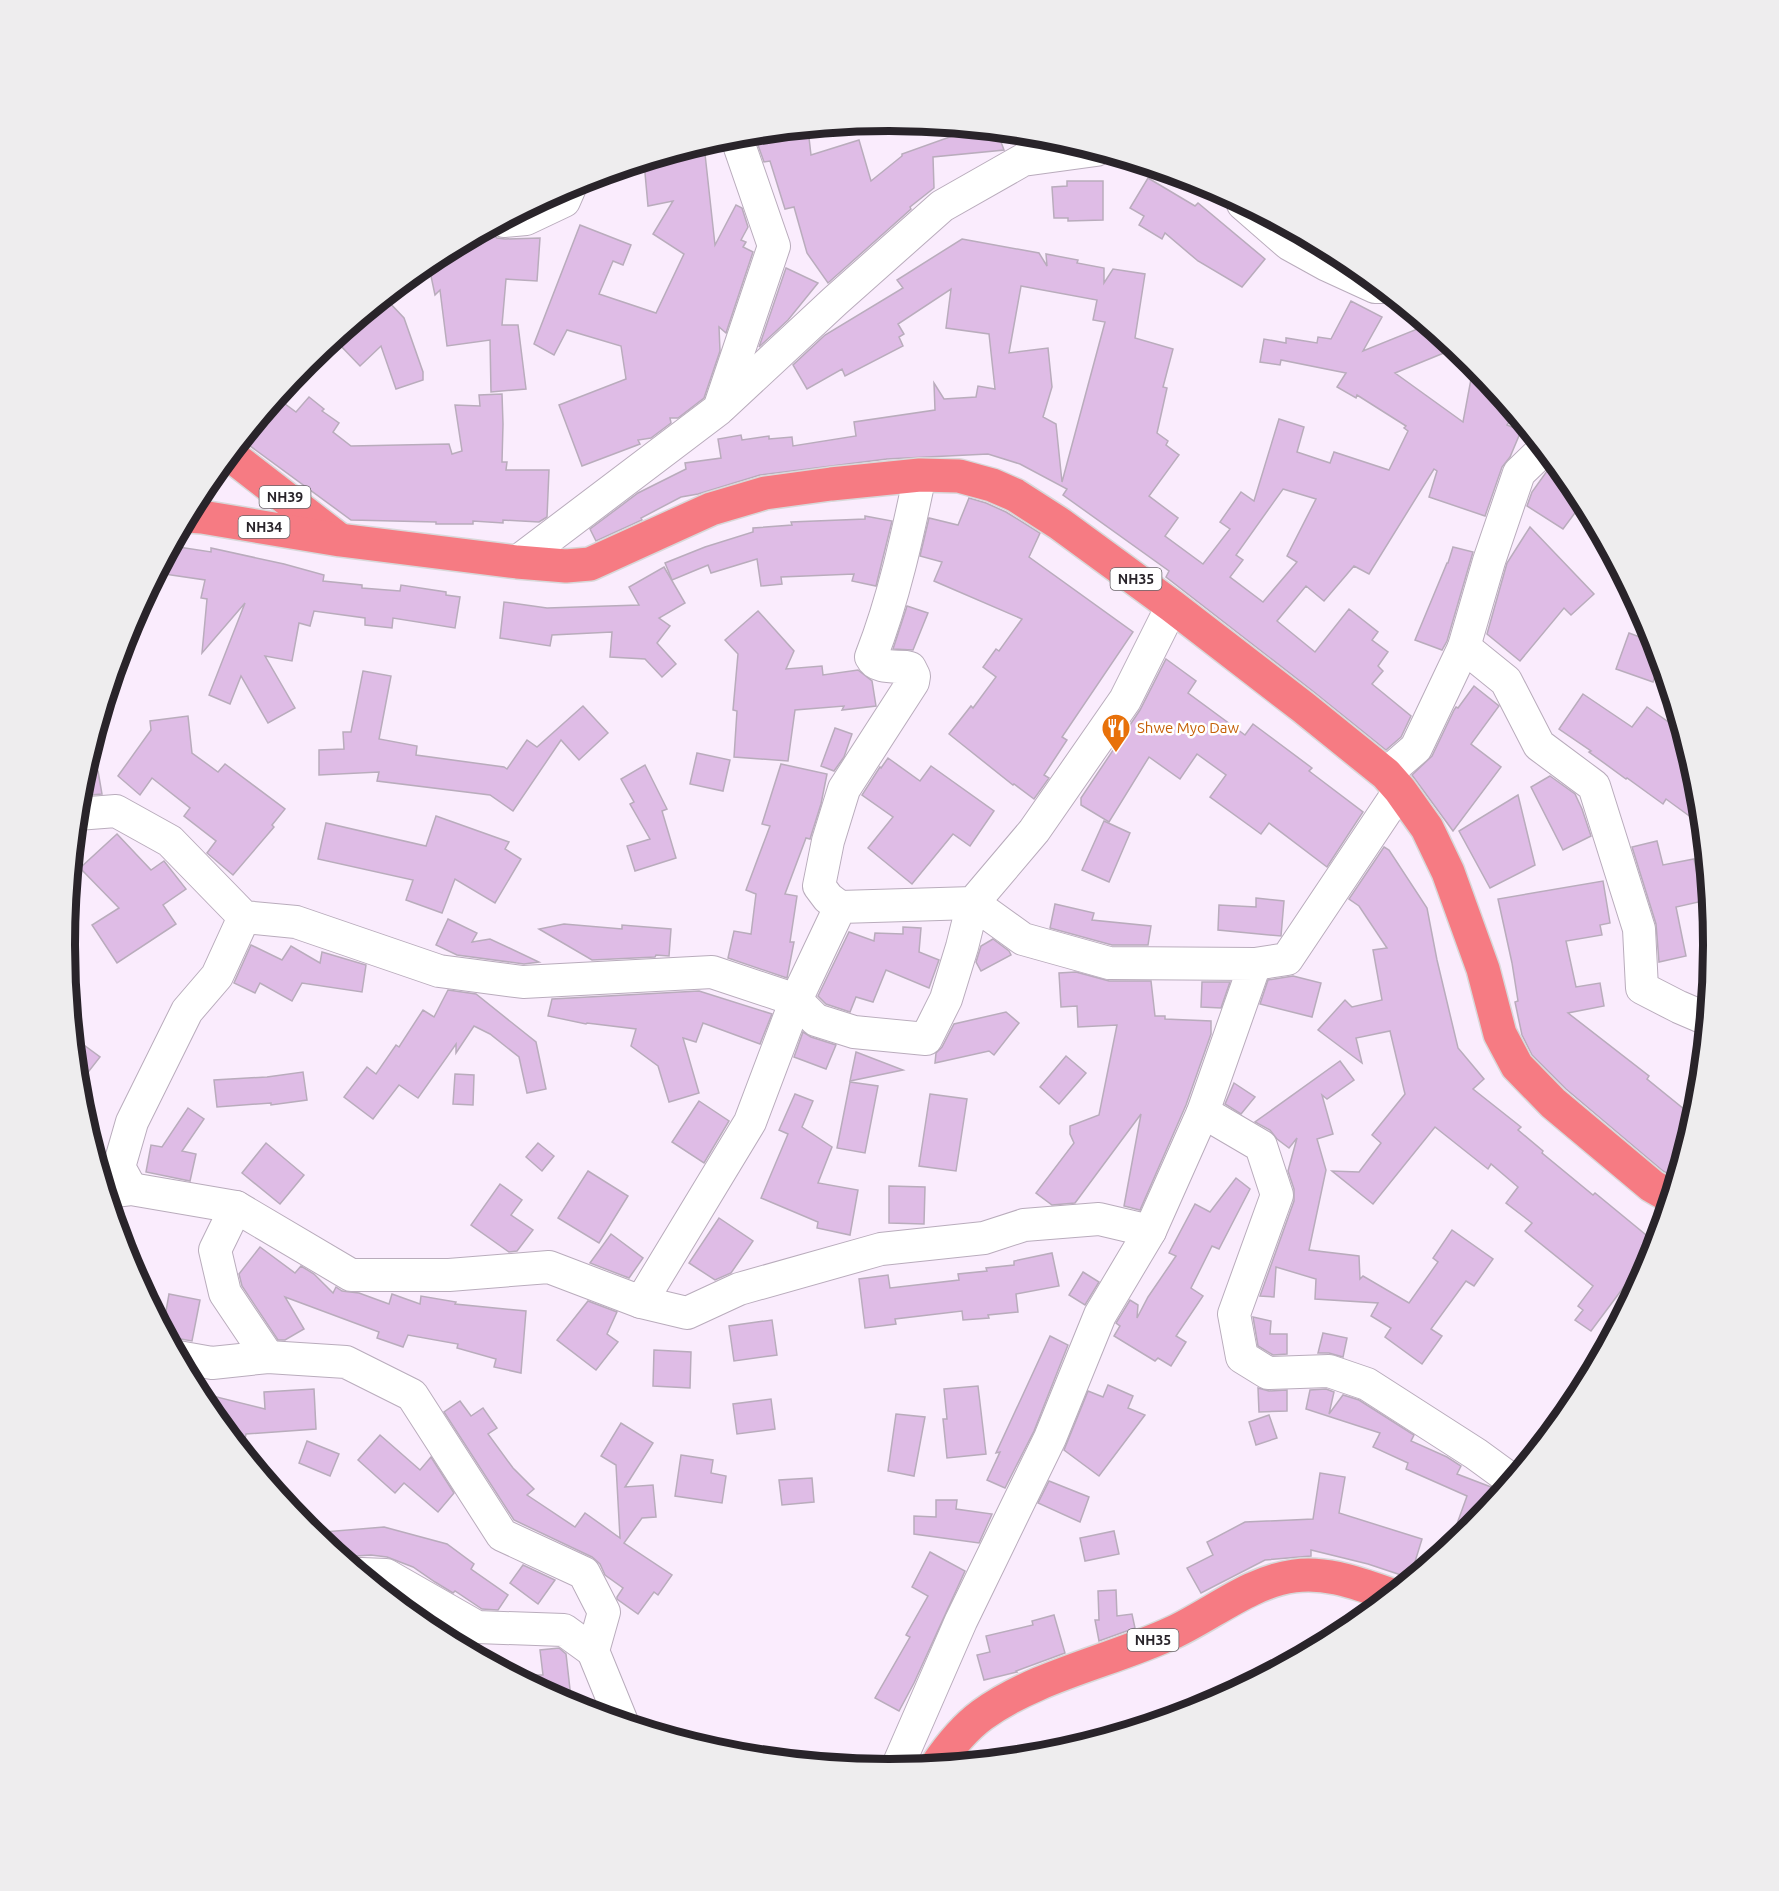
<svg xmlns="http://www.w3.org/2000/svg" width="1779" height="1891" viewBox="0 0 1779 1891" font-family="Ubuntu,sans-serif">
<rect width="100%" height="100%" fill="#faecfd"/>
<g fill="#dfbce6" stroke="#b9acbc" stroke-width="1.5" fill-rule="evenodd">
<polygon points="808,129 811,155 859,140 871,181 902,156 902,154 972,129 997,131 1004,150 933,157 934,188 910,207 911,209 828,283 807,253 794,207 785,209 770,161 764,162 754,134"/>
<polygon points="705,154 715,245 736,205 742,208 748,227 741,240 746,242 743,247 753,252 726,333 719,327 720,351 704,398 678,418 670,418 671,423 651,438 638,440 640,444 582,466 559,405 626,379 621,346 567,330 554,355 534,344 580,225 631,245 623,265 613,261 599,294 656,313 684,254 653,234 673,201 648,206 644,162 653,159"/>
<polygon points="1148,178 1195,206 1198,203 1265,259 1242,287 1198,261 1165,233 1162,239 1139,225 1144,216 1130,208"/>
<polygon points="1067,181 1103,181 1103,220 1068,221 1068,218 1054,218 1052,187 1067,186"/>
<polygon points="482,232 491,233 497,238 505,239 540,238 537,281 506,279 502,325 518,325 526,389 491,392 490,340 447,346 440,290 435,295 428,262 456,246 477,242 477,235"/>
<path d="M962,239L1039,253L1047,266L1046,254L1078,260L1077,263L1104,268V283L1113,269L1145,274L1135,338L1173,349L1163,387L1167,388L1157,433L1168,441L1166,445L1179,455L1149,496L1178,518L1165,536L1203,564L1230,529L1220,522L1241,492L1254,501L1279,419L1304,427L1297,452L1330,463L1334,452L1389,470L1408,431L1404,428L1406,426L1357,395L1356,398L1337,387L1346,373L1281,360L1280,365L1260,362L1264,339L1286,343V338L1317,343L1318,337L1331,339L1351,301L1382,317L1363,351L1427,325L1456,348L1395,373L1463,422L1474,363L1515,414L1507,425L1521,431L1510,457L1502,467L1485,516L1429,497L1437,471L1434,469L1369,574L1354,566L1324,601L1306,586L1277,621L1315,652L1349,609L1378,632L1372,640L1388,652L1378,666L1383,671L1372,684L1411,716L1401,737L1386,750L1314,692L1166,577L1169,571L1063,495L1067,489L1020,464L988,454L886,459H887L760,475L698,494L681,497L641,518L642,520L596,541L590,529L638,493L686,469L685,463L721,458L718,439L741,435L742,440L769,436V439L792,437L793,446L856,436L854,422L935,410L934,383L944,399L976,397L978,386L995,389L989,334L946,328L951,289L898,324L904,334L899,337L903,346L845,376L842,369L807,389L793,365L825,335L903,288L897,280ZM1021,286L1097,300L1093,320L1105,322L1062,482L1056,424L1043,417L1052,387L1048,348L1009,353ZM1283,489L1316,499L1287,556L1297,562L1263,602L1230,577L1243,560L1236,555Z"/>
<polygon points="786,268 818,283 788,320 759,347"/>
<polygon points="387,300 404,318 423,372 423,380 396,389 381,346 360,366 339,344"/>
<polygon points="502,394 503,424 502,462 507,462 506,470 549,470 547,517 539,522 503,520 503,523 473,521 473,524 436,524 436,522 351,520 242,440 277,398 296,412 309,397 324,409 322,411 339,423 333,432 351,446 449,444 452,454 462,451 455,405 480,406 479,395"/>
<polygon points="1547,471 1580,495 1583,502 1563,529 1527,506 1532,492"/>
<polygon points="969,498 986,503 1006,512 1040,533 1029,557 1133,632 1062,737 1067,740 1044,775 1049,778 1034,799 1014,784 1013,785 949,734 971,706 973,708 996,677 983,667 996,649 999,651 1022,619 934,581 942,562 920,556 929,518 958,525"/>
<polygon points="865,516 892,521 876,586 852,581 854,574 781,577 782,584 761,586 757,559 711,573 708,565 672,580 665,563 705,547 753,532 753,528 792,525 791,522 865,519"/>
<polygon points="1530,527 1594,594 1571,615 1564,608 1520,661 1487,634 1507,563"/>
<polygon points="172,546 211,552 211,548 284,564 324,575 323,581 362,585 362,588 400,591 401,585 446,592 446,595 460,597 455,628 393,618 392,628 365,625 365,618 314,611 310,626 299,623 292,661 265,656 295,708 268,723 241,676 230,704 209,695 245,603 202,653 207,599 201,598 205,580 157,573"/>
<polygon points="1453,547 1473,552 1447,641 1442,650 1415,640 1447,563 1448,563"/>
<polygon points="664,567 685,603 659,618 670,626 657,643 676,664 662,677 645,659 610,657 612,632 552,635 550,646 500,638 504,602 547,608 639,605 629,587"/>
<polygon points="907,606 928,613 913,650 893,649"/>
<polygon points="758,611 794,651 786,669 822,666 823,675 858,670 872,681 876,706 842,710 844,706 795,710 788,761 734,757 737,711 733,710 738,654 725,640"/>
<polygon points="1629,633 1656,643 1661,660 1653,682 1616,669"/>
<polygon points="1166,659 1196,681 1188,693 1245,735 1253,724 1312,768 1309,771 1363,812 1327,867 1269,823 1261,834 1210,797 1226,775 1197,754 1180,779 1149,757 1109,822 1081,805 1081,798 1140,710"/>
<polygon points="363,671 391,676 379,739 417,746 416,755 504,767 507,769 527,740 537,747 583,706 608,733 579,760 561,740 513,811 490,795 377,781 379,772 319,775 319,750 344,749 343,732 351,732"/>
<polygon points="1474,686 1499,706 1471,744 1501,767 1453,831 1412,775 1432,756 1454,710 1456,707 1458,708"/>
<polygon points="1583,694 1632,727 1647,707 1670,723 1677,713 1699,785 1703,826 1666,799 1663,804 1627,778 1626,779 1589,752 1591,751 1559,729"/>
<polygon points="188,716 192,753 218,772 225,764 285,809 272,825 274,827 233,875 207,853 216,841 184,816 190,808 152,778 140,795 118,776 151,730 150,721"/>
<polygon points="835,728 852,734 844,757 834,771 821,766"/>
<polygon points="697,753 730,760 723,791 690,784"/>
<polygon points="888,758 920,781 931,766 994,811 970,846 953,834 912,884 868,848 893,817 862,795 880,767 881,768"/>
<polygon points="781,764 827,774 821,804 810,839 806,838 785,894 797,896 790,942 794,942 787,978 728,958 734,931 751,934 756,894 746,890 770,826 762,824"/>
<polygon points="645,765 667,809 662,811 676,858 635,871 627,846 650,839 630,804 634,802 621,779"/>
<polygon points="98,771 102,794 79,796 84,773"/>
<polygon points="1550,776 1575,794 1582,809 1591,836 1563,850 1531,787"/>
<polygon points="1518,795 1535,865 1490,888 1459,831"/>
<polygon points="436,816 509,842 505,849 521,859 495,903 455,879 442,913 406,900 413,880 318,859 326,823 426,846"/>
<polygon points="1104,821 1130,833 1109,882 1082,870"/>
<polygon points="117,834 151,870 164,861 186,889 163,905 176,924 117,963 92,925 119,908 80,868"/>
<polygon points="1657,841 1663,865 1694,859 1703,901 1676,907 1686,956 1659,962 1656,924 1632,847"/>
<polygon points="1384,847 1389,850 1427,908 1437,960 1458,1048 1484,1079 1473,1089 1521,1127 1518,1130 1543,1151 1542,1153 1593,1195 1595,1193 1657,1244 1649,1267 1633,1284 1629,1280 1591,1331 1575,1320 1583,1310 1578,1306 1593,1286 1525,1231 1532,1223 1506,1203 1518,1187 1491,1164 1488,1169 1435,1127 1373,1204 1332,1171 1359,1172 1381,1143 1372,1135 1405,1094 1390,1031 1356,1038 1362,1063 1318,1030 1345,1000 1352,1007 1382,1000 1373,950 1387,948 1359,906 1349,899"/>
<polygon points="1603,881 1610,923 1600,925 1602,935 1566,941 1576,987 1600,983 1604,1006 1568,1013 1649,1076 1647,1079 1695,1118 1677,1179 1663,1171 1566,1089 1532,1055 1522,1035 1515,1002 1518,1001 1512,963 1498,899"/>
<polygon points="1256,898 1284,901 1281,936 1218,930 1219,905 1256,907"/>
<polygon points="1055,904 1094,913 1092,920 1151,926 1148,945 1112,945 1050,928"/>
<polygon points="448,919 477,933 472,942 490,939 539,962 524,964 457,955 436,945"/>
<polygon points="564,924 622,929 622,925 671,929 669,956 656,955 655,957 592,960 539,929"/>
<polygon points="903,927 921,928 919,952 939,960 929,988 886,970 873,1002 856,997 850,1012 826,1004 818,996 849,932 874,941 875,933 903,934"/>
<polygon points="993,939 1009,951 1011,955 981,971 976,962 981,946"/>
<polygon points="251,945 282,960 291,946 320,963 322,952 366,965 362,992 302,983 292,1001 260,983 255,993 234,983"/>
<polygon points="1076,972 1109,981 1151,981 1155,1016 1165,1016 1165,1019 1211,1021 1211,1034 1186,1105 1140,1210 1124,1206 1141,1114 1075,1203 1052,1205 1036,1193 1074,1143 1070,1134 1070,1126 1099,1115 1117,1025 1078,1027 1077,1006 1061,1007 1059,973"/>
<polygon points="1293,976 1321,983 1312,1017 1260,1004 1268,980"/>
<polygon points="1202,982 1230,982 1221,1008 1201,1007"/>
<polygon points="448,990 476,994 536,1042 546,1089 527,1093 519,1057 490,1034 474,1026 456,1053 456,1044 418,1098 399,1085 373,1119 344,1097 367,1067 376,1074 396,1045 399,1047 423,1010 434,1017"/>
<polygon points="699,991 772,1014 760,1044 703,1023 696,1042 683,1038 699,1093 669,1102 658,1066 631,1046 636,1029 587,1023 586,1024 548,1016 552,999"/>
<polygon points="1006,1012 1019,1023 994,1055 989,1051 935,1063 936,1053 942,1047 954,1024"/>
<polygon points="803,1032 811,1037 836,1045 826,1069 794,1057"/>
<polygon points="73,1037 100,1057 78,1085 75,1056"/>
<polygon points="856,1052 903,1070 850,1081"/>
<polygon points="1066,1056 1086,1073 1059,1104 1040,1087"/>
<polygon points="1340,1061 1354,1080 1327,1099 1322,1095 1333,1134 1317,1139 1326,1170 1309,1250 1359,1256 1360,1279 1363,1276 1409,1303 1438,1262 1433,1258 1452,1230 1493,1259 1474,1286 1466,1281 1431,1329 1442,1336 1422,1364 1385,1337 1391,1328 1371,1316 1378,1303 1315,1299 1316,1279 1276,1267 1274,1297 1260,1296 1294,1201 1294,1189 1288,1171 1297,1138 1289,1148 1277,1139 1270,1130 1255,1122"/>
<polygon points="303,1072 307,1100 271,1105 271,1103 217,1107 214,1080 267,1077"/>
<polygon points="455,1074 474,1075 473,1105 453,1104"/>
<polygon points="850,1082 878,1086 865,1153 837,1148"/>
<polygon points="1234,1083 1255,1097 1241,1114 1225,1104"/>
<polygon points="795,1094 813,1101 802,1127 832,1147 818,1183 858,1190 850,1235 817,1228 818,1222 761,1198 788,1134 779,1130"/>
<polygon points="930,1094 967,1099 956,1171 919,1166"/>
<polygon points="699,1101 729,1121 704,1163 672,1142"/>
<polygon points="188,1108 204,1119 182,1151 196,1154 190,1181 146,1172 151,1145 162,1147"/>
<polygon points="266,1143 304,1175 280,1204 242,1173"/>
<polygon points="538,1143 554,1156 542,1171 526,1157"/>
<polygon points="588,1171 628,1196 599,1243 558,1218"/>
<polygon points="1236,1178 1250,1189 1219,1249 1212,1246 1191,1288 1203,1296 1176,1336 1186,1342 1171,1366 1158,1358 1155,1361 1114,1336 1120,1326 1116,1323 1130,1300 1138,1305 1137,1318 1148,1297 1176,1256 1169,1253 1195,1204 1210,1212"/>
<polygon points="500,1184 522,1200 511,1215 533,1230 517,1251 509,1252 471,1225"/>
<polygon points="889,1186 925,1187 924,1224 889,1223"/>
<polygon points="719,1218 753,1241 731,1273 715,1280 689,1263"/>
<polygon points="611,1234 643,1258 629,1278 590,1263"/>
<polygon points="260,1247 295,1273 301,1266 314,1274 333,1293 336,1287 342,1291 359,1293 389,1304 392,1294 420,1304 421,1296 456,1302 455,1304 526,1311 521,1373 494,1367 496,1359 457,1348 458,1344 408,1335 403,1347 377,1338 379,1332 285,1297 304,1329 285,1340 278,1340 242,1286 239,1274"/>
<polygon points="1052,1253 1059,1286 1016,1294 1018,1312 988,1315 989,1318 963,1320 962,1311 895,1319 896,1324 865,1328 859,1279 888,1275 890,1288 959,1280 958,1274 987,1271 986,1268 1014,1265 1014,1261"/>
<polygon points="1083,1272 1099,1282 1085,1305 1069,1295"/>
<polygon points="169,1294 200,1300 192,1341 181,1339 170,1341 163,1328"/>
<polygon points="588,1301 617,1312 607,1334 618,1342 596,1370 557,1340"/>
<polygon points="1253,1317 1271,1321 1270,1334 1287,1334 1287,1354 1273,1355 1258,1346"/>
<polygon points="772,1320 777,1355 734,1361 729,1326"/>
<polygon points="1323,1333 1347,1338 1343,1357 1329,1353 1318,1353"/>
<polygon points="1050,1336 1068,1345 1034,1431 1005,1488 987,1480 1000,1452 996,1453"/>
<polygon points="654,1350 691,1352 690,1388 653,1386"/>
<polygon points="1108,1385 1133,1396 1128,1408 1145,1415 1099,1476 1064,1450 1088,1391 1103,1397"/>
<polygon points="978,1386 986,1454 947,1458 943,1419 947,1419 944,1389"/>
<polygon points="1258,1388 1269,1391 1287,1390 1287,1411 1259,1412"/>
<polygon points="314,1389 316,1429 246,1434 245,1439 230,1436 203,1404 197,1392 265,1409 264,1392"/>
<polygon points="1326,1389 1334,1392 1329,1414 1343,1395 1359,1400 1414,1435 1411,1441 1447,1457 1461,1466 1457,1474 1491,1487 1481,1519 1473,1529 1448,1549 1467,1496 1406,1469 1408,1463 1373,1447 1380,1433 1306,1409 1310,1390"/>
<polygon points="771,1399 775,1429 737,1434 733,1404"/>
<polygon points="460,1401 471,1416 483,1408 497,1428 488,1434 513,1468 534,1489 527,1495 575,1527 585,1513 620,1538 616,1465 601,1456 621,1423 653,1443 625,1487 653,1485 656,1517 642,1518 624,1543 672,1575 658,1595 654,1592 638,1614 617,1599 617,1597 623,1588 605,1575 600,1564 592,1557 514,1520 444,1412"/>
<polygon points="896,1414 925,1417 914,1476 888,1471"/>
<polygon points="1269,1415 1277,1438 1256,1445 1249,1422"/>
<polygon points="380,1435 420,1470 431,1457 454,1493 438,1512 404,1483 395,1493 358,1460"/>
<polygon points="307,1441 339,1454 330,1476 299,1463"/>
<polygon points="681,1455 713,1460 711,1473 726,1476 722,1503 675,1496"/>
<polygon points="1320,1473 1345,1477 1339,1513 1422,1539 1410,1578 1368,1564 1311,1550 1311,1556 1265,1560 1201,1593 1187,1568 1213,1555 1207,1542 1245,1522 1313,1519"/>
<polygon points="812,1478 814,1502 782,1505 779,1480"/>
<polygon points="1049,1481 1089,1497 1080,1522 1038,1503"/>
<polygon points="936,1500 957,1500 956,1509 992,1514 979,1543 914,1534 914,1516 936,1517"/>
<polygon points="384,1527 447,1544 474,1564 471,1569 508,1595 498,1610 482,1609 455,1591 453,1593 435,1582 413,1567 387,1557 371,1555 341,1557 311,1533"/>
<polygon points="1114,1531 1119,1554 1085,1561 1080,1538"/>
<polygon points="930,1552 965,1571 914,1683 899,1711 875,1698 910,1637 906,1635 928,1596 912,1587"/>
<polygon points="523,1565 555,1580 538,1604 510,1583"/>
<polygon points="1116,1590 1117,1616 1132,1614 1135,1628 1099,1641 1095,1620 1099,1620 1098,1591"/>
<polygon points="1054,1615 1065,1653 1016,1671 1017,1672 984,1680 977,1655 990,1652 986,1636 1033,1625 1032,1621"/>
<polygon points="559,1648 566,1654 572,1707 512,1675 543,1675 540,1650"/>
</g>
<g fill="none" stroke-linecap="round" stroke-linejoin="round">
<g stroke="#b9acbc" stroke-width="34">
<g id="minor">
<polyline points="1243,204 1289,244 1327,265 1375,287 1382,287"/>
<polyline points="504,221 526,219 564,201 571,185"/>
<polyline points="722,406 835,301 942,206 1023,160 1096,150"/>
<polyline points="517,562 719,409 774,246 736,136"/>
<polyline points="1464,647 1506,681 1539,745 1594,786 1639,929 1642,988 1679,1007 1707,1019"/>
<polyline points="1386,774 1416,748 1464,647 1489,561 1519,473 1544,449"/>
<polyline points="77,814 116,811 170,841 244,917 296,922 439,971 523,982 712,972 796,1000 816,1020 854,1032 926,1039 946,999 962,947 973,903 1023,939 1109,963 1255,964 1203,1112 1150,1231 1100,1315 1050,1438 961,1621 896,1770"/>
<path d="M840,907L828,898L819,886L828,841L844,789L913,682L914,676L910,668L906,667C894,666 877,669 871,657C894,598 907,537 920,475"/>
<polyline points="1255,964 1287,959 1400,790"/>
<polyline points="1203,1112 1261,1146 1277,1195 1234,1314 1242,1357 1268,1373 1329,1371 1367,1384 1476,1454 1513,1481"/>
<polyline points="131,1189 119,1167 132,1122 187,1011 217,976 244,917"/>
<polyline points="106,1192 131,1189 236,1207 351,1275 449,1275 549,1267 641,1302 750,1122 796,1000 840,907 973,903 1034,831 1125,700 1172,606"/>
<polyline points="236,1207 215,1250 225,1293 268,1357"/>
<polyline points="641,1302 687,1313 739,1289 881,1249 984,1238 1024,1225 1099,1219 1150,1231"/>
<polyline points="178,1357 212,1363 268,1357 346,1362 412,1395 502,1535 584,1573 604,1612 593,1651 622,1722"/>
<polyline points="361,1574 386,1575 477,1627 564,1630 593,1651"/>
</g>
</g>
<g stroke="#d8d8d9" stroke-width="36">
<g id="highway">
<polyline points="230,455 336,537"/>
<polyline points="188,516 202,517 340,540 517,562 566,566 590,564 711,509 765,493 831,484 920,475 959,476 992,485 1015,495 1060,524 1172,606 1303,707 1386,774 1400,790 1427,828 1448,872 1483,969 1500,1034 1517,1066 1553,1103 1652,1186 1671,1197"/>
<path d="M936,1766C949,1747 963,1729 982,1715C1037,1675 1112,1661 1174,1632C1214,1613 1250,1582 1294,1576C1328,1571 1361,1585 1392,1595"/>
</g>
</g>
<use href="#minor" stroke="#fff" stroke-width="32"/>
<use href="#highway" stroke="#f67b83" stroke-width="33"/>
</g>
<defs>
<g id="restaurant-pin" transform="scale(1.5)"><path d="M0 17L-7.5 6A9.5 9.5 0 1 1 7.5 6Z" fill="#e8710a" stroke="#fff"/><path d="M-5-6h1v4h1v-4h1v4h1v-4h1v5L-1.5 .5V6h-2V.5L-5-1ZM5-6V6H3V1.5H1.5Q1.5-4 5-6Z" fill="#fff"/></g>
</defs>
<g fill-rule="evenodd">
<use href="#restaurant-pin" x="1116" y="728"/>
</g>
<g text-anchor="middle" stroke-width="5" stroke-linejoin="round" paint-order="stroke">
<g fill="#fff" stroke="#69666a" stroke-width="1.5">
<rect x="259.5" y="486" width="51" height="22" rx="4.5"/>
<rect x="238.5" y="516" width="51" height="22" rx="4.5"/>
<rect x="1110.5" y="568" width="51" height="22" rx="4.5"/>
<rect x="1127.5" y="1629" width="51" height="22" rx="4.5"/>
</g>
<g font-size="14" font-weight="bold" fill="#29242a">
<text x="285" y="502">NH39</text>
<text x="264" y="532">NH34</text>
<text x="1136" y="584">NH35</text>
<text x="1153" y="1645">NH35</text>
</g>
<g font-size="15" fill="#c56008" stroke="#fff" text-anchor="start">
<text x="1137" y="733">Shwe Myo Daw</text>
</g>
</g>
<path d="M0 0H1779V1891H0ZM75 945a814 814 0 1 1 1628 0a814 814 0 1 1-1628 0Z" fill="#eeedee" fill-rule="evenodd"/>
<path fill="none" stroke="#29242a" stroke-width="8" d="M75 945a814 814 0 1 1 1628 0a814 814 0 1 1-1628 0Z"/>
</svg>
